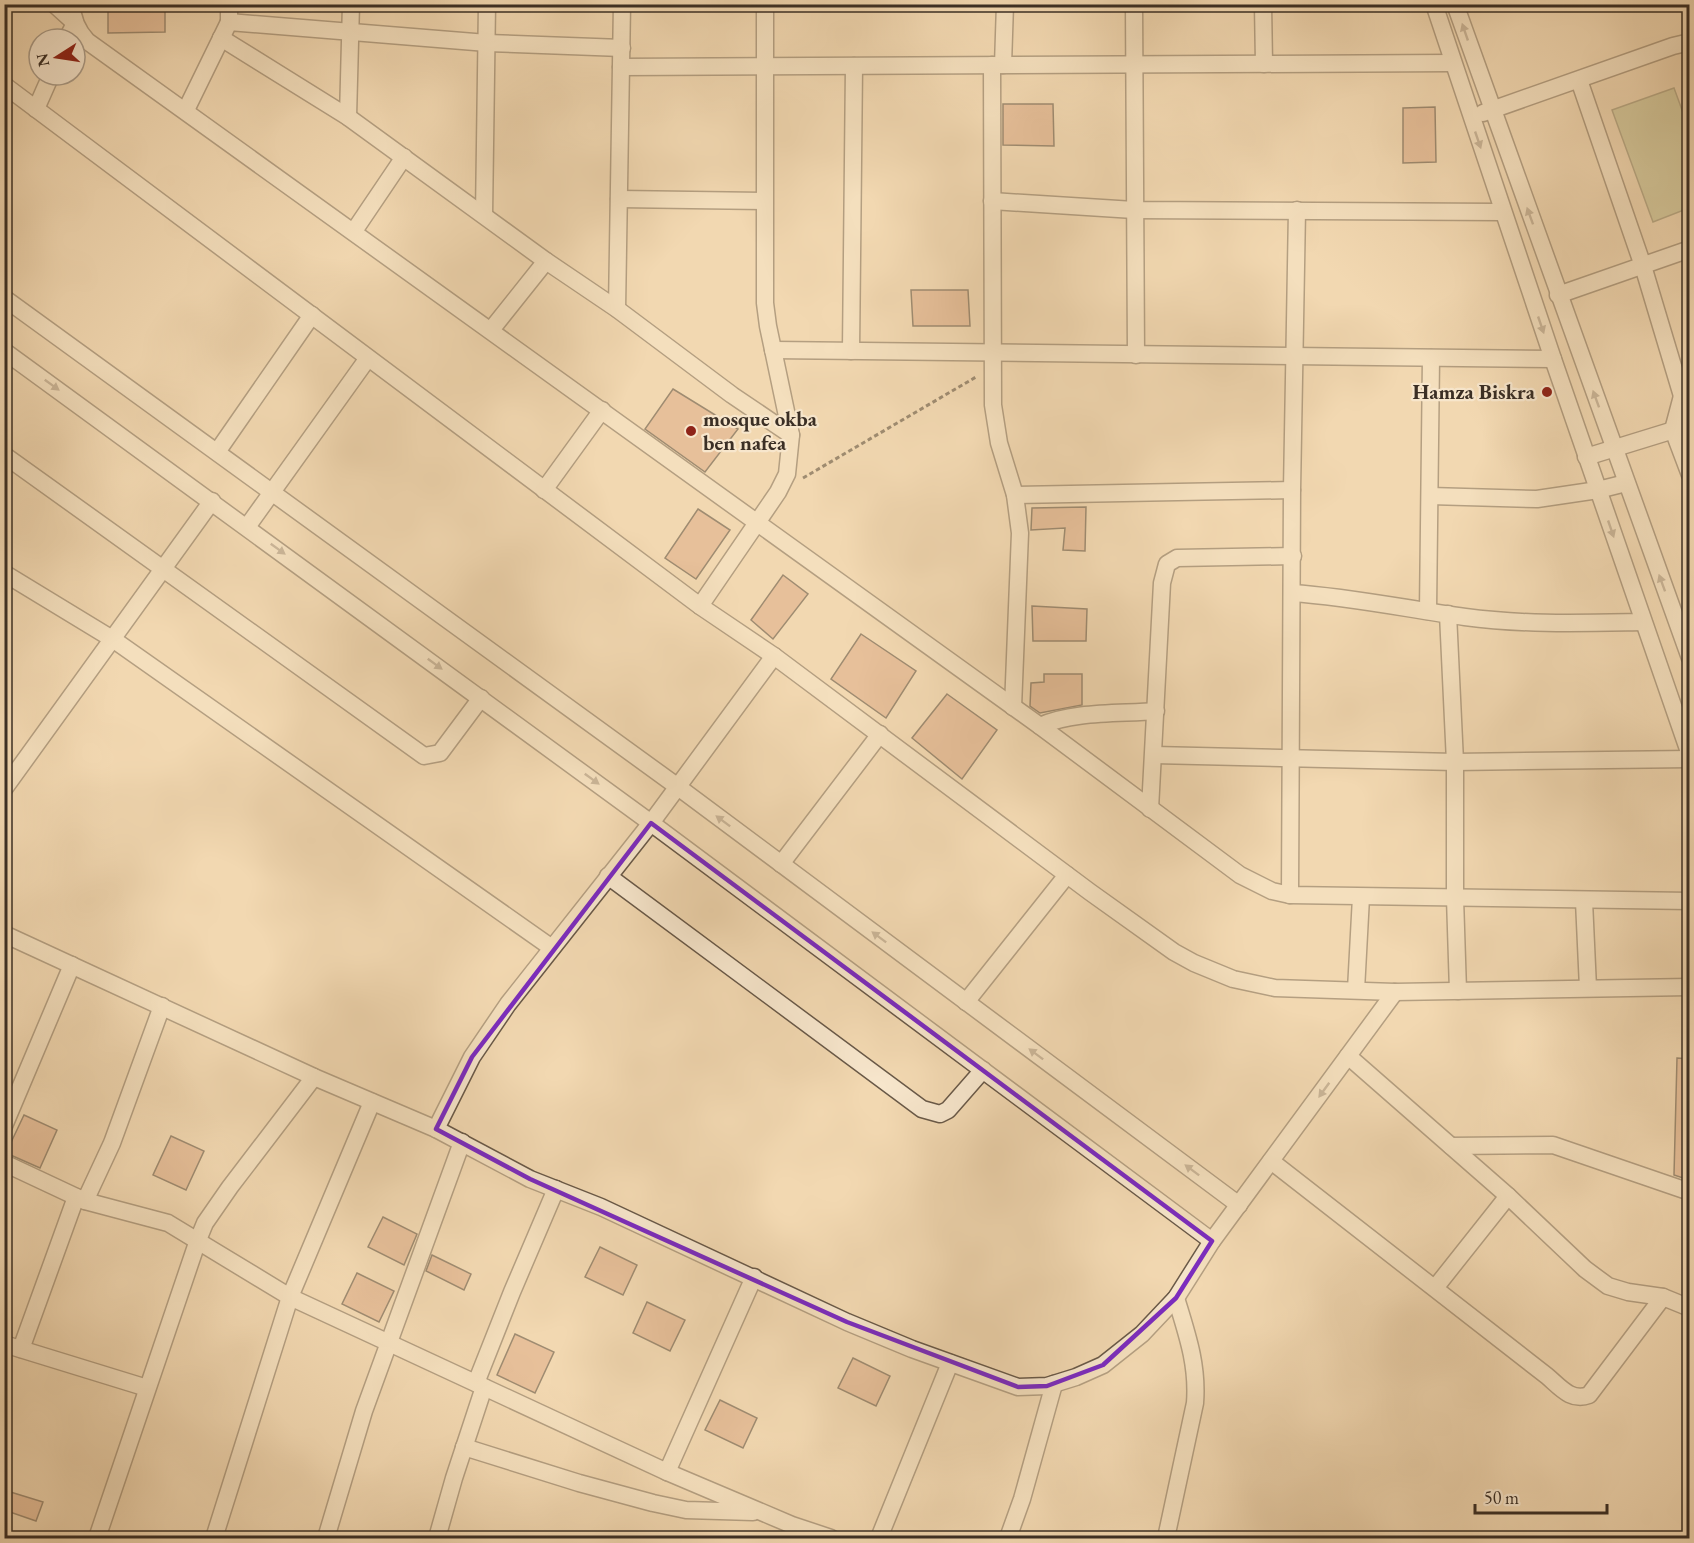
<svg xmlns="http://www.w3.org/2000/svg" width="1694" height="1543" viewBox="0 0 1694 1543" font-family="'EB Garamond',serif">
<rect width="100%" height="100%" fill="#f2d8b1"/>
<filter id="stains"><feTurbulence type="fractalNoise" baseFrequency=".00333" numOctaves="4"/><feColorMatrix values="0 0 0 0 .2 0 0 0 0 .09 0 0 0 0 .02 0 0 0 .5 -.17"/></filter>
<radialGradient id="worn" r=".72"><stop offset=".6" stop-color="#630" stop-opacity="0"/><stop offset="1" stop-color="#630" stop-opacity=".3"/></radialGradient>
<polygon fill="#babf8c" stroke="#7a7758" stroke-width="1.5" points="1674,88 1689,129 1689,208 1653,222 1612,110"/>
<g fill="#d9a27e" stroke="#3b2f25" stroke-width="1.5">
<polygon points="108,4 165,4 165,32 108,33"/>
<polygon points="1003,104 1053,104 1054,146 1003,145"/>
<polygon points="1435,107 1436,162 1403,163 1403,108"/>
<polygon points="911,290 968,290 970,326 913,326"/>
<polygon points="673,389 738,429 705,472 645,429"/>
<polygon points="1086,507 1085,551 1063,550 1065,528 1031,530 1032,508"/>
<polygon points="698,509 730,530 696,579 665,558"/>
<polygon points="783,575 808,594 773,639 751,620"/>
<polygon points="1032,606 1087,609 1086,641 1033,641"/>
<polygon points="861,634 916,671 886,718 831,679"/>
<polygon points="1044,674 1082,674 1082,705 1040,713 1030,706 1031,683 1044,682"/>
<polygon points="947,694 997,730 962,779 912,738"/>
<polygon points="1677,1058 1689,1059 1689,1180 1674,1175"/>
<polygon points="24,1115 57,1130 40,1168 6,1153"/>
<polygon points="171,1136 204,1151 186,1190 153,1175"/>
<polygon points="383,1217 417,1234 404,1265 368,1247"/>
<polygon points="600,1247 637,1265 623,1295 585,1277"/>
<polygon points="432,1255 471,1274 464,1290 426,1271"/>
<polygon points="357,1273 394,1291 379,1322 342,1304"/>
<polygon points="647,1302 685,1320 670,1351 633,1333"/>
<polygon points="515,1334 554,1352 535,1393 497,1375"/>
<polygon points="853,1358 890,1376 876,1406 838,1388"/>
<polygon points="720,1400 757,1418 743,1448 705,1430"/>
<polygon points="4,1490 43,1502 36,1521 4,1510"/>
</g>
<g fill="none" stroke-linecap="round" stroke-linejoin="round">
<g stroke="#695948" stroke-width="19">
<g id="minor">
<polyline points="54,4 75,23 67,39"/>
<path d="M72,4C72,19 77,30 87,41L1040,726L1240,875L1272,891L1290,895L1690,901"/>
<polyline points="229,4 229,22"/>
<polyline points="1134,4 1136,355"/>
<polyline points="1263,4 1264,64"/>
<polyline points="1434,4 1553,359 1690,755"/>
<polyline points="1455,4 1690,658"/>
<polyline points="221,38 348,117 546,261 617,309 732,395 791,435"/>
<polyline points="992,65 993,405 999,443 1015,495 1020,533 1013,707"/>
<polyline points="1003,65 1005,4"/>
<polyline points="621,67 1453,63"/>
<polyline points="1579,80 1643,266 1682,396 1690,404"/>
<polyline points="4,85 700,606 774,656 1090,892 1174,952 1194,963 1233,979 1275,988 1395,992 1690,987"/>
<polyline points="36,109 51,75"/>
<polyline points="186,110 229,22 487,43 622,48"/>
<polyline points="1483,113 1673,46 1690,42"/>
<polyline points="348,117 351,4"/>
<polyline points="619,199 764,201"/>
<polyline points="992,201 1134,210 1502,212"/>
<polyline points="484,215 487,4"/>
<polyline points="354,231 404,157"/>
<polyline points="1558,295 1690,249"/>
<polyline points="4,298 678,787 1239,1205"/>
<polyline points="617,309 622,4"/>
<polyline points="491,330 546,261"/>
<polyline points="773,350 1553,359"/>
<polyline points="4,351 651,823 1212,1241"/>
<polyline points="851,351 854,66"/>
<polyline points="1682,396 1673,430 1690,475"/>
<polyline points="217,452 312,315"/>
<polyline points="4,455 424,756 440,753 481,698"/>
<polyline points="1586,457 1690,425"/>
<polyline points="544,490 602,410"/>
<polyline points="1015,495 1292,490"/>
<polyline points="1430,496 1537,499 1598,490 1626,483"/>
<polyline points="247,527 368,358"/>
<polyline points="4,573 114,640 552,948"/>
<path d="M1292,593C1351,597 1407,609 1465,617C1524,625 1584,623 1643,622"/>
<polyline points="700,606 778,492 787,474 791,435 768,326 765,303 765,4"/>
<polyline points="1428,611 1431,358"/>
<polyline points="1448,614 1455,762 1455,898 1458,991"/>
<path d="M1040,726C1073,711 1120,714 1156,711"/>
<polyline points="1154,755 1455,762 1690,759"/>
<polyline points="4,789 212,501"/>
<polyline points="1150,809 1162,583 1167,564 1177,558 1293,556"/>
<polyline points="781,864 880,734"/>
<polyline points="608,876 922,1109 940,1114 948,1110 983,1070"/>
<polyline points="1290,895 1292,490 1297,210"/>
<polyline points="1584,901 1588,988"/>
<polyline points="4,934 314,1077 436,1129 530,1179 601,1207 847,1322 912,1349 1018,1387 1047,1386 1076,1377 1103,1365 1142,1334 1176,1298 1212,1241 1395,992"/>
<polyline points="1356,990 1361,897"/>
<polyline points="966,1002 1067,875"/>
<polyline points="1348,1056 1508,1196 1585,1269 1608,1286 1628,1292 1663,1297 1690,1308"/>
<polyline points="4,1126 72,965"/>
<polyline points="436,1129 472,1057 508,1004 651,823 774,656"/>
<polyline points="1451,1146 1553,1145 1690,1192"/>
<path d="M1271,1161L1547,1376C1560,1387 1571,1402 1589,1395L1663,1297"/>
<polyline points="4,1163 85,1201 168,1223 290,1297 667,1472 792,1525 831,1538"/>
<polyline points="85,1201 112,1143 162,1006"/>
<polyline points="1435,1288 1508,1196"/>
<polyline points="4,1344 147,1388"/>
<polyline points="21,1349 76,1197"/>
<polyline points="476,1383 512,1292 556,1189"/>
<polyline points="464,1447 579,1483 653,1503 686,1510 753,1512"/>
<polyline points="667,1472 754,1277"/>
<polyline points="97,1538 198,1240 205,1223 230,1187 314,1077"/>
<polyline points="214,1538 290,1297 372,1102"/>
<polyline points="326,1538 364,1411 462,1142"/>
<polyline points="437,1538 454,1478 484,1387"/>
<polyline points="879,1538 950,1363"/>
<polyline points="1008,1538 1022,1499 1054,1384"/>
<path d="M1166,1538L1195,1403C1198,1365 1187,1334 1176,1298"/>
</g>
</g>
<polyline stroke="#3b2f25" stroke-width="3" stroke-dasharray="4.5 3" stroke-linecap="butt" points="803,478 976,377"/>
<use href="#minor" stroke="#f7e6cc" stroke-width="16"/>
</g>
<defs><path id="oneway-solid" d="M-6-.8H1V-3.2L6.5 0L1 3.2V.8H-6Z" transform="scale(1.5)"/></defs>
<g fill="#998a78">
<use href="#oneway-solid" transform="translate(1465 32) rotate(-109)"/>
<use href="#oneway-solid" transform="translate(1478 140) rotate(71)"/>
<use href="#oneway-solid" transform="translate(1530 216) rotate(-110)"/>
<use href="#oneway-solid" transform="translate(1541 325) rotate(71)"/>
<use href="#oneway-solid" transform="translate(52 385) rotate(36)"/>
<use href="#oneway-solid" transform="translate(1596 399) rotate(-110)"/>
<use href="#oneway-solid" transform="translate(1611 529) rotate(71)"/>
<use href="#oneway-solid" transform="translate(278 549) rotate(36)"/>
<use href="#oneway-solid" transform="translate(1662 583) rotate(-110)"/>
<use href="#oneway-solid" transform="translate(435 664) rotate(36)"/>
<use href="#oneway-solid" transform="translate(592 779) rotate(36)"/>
<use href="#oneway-solid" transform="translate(723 821) rotate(-143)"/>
<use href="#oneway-solid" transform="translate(879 937) rotate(-143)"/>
<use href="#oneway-solid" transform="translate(1036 1054) rotate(-143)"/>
<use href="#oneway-solid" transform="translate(1324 1090) rotate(126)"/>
<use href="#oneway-solid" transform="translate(1192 1170) rotate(-143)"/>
</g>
<path d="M0 0H1694V1543H0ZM651,823L1212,1241L1176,1298L1103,1365L1047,1386L1018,1387L847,1322L530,1179L436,1129L472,1057Z" fill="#f2d8b1" fill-opacity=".55" fill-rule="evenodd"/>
<path fill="none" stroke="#7b2cbf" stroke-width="4.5" stroke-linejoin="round" d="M651,823L1212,1241L1176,1298L1103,1365L1047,1386L1018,1387L847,1322L530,1179L436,1129L472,1057Z"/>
<g fill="#8f2418" stroke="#f7e6cc" stroke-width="2">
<circle cx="1547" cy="392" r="6"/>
<circle cx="691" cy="431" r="6"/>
</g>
<g text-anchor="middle" stroke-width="4.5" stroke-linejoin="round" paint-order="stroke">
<g font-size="21" font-weight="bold" fill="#3b2f25" stroke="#f7e6cc" text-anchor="end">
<text x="1535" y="399">Hamza Biskra</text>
<text x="703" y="426" text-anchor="start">mosque okba<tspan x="703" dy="24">ben nafea</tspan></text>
</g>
</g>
<rect width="1694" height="1543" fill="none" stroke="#f2d8b1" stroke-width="24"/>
<rect x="6" y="6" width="1682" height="1531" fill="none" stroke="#3b2f25" stroke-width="3"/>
<rect x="12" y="12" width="1670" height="1519" fill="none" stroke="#3b2f25" stroke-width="1.5"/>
<g transform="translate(57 57) rotate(258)"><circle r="28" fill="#f7e6cc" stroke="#ac9d89" stroke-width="1.5"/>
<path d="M0-4.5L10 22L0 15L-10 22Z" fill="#8f2418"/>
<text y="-9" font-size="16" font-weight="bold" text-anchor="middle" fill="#3b2f25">N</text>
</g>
<path d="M1475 1504v9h132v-9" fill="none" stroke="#3b2f25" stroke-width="3"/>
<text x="1484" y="1504" font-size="18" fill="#3b2f25" stroke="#f7e6cc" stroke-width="4.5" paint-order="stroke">50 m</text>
<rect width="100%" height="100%" filter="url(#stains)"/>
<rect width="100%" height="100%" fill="url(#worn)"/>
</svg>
